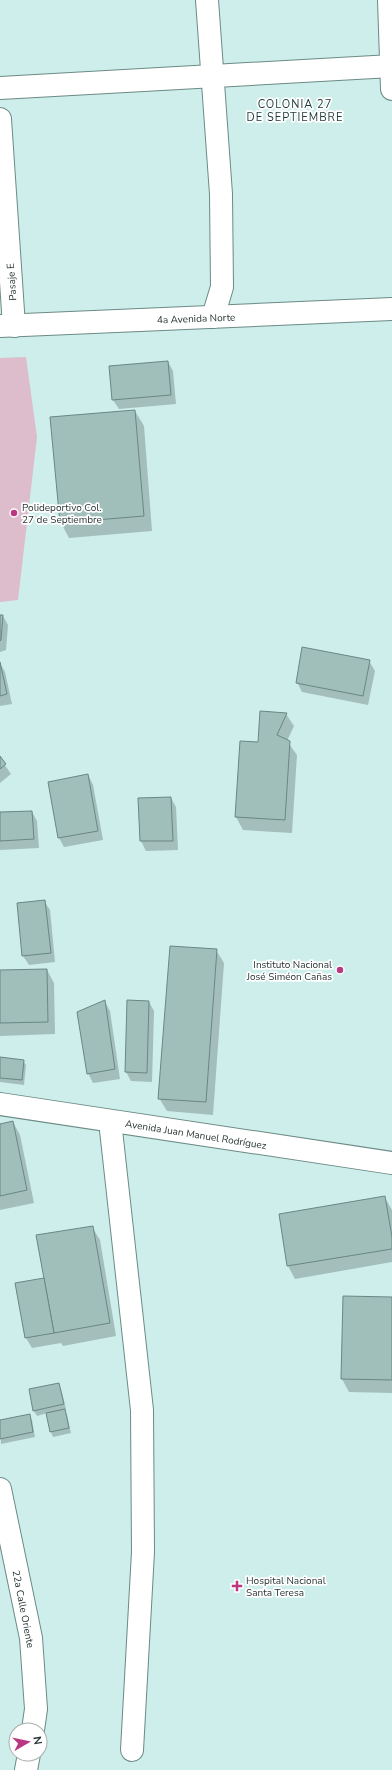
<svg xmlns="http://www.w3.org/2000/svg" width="392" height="1770" viewBox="0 0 392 1770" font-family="'Nunito Sans',sans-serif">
<rect width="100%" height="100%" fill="#cdeeea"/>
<polygon fill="#ddbdcb" points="26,357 37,437 18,600 0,602 0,358"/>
<g fill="#0003">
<polygon points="168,362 173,371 176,404 119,409 113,400"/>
<polygon points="135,411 144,426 152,531 69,538 61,523"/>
<polygon points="0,616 3,616 8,625 6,650 0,652"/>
<polygon points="369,661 375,671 368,705 302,692 297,682"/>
<polygon points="0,663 5,672 12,704 0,706"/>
<polygon points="286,714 294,726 287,741 297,755 292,833 243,830 236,817 259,744"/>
<polygon points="0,758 11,774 0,783"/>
<polygon points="88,775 93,785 103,840 64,847 59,838"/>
<polygon points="171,798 176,807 178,850 146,851 141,841 139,799"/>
<polygon points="32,812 37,821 39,848 0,850 0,813"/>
<polygon points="44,901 50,910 55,962 29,965 23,956"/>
<polygon points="216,950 224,963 213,1115 167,1111 159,1098"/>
<polygon points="47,970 54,983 55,1034 0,1036 0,971"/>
<polygon points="105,1002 110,1011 120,1079 93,1083 88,1073"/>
<polygon points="149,1002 154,1011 152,1082 131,1081 126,1072"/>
<polygon points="0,1058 23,1061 26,1065 24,1085 0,1082"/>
<polygon points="13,1122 20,1135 34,1203 0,1210 0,1125"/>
<polygon points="385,1198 392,1210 392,1262 295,1279 288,1266"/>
<polygon points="92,1227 100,1240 116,1336 63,1346 61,1343 32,1348 26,1338 16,1284 45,1279"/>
<polygon points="392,1298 392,1393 349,1392 342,1379"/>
<polygon points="58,1384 61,1389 66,1409 64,1409 67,1415 71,1433 53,1437 51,1432 47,1413 37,1416 34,1411 30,1390"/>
<polygon points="29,1415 32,1420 35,1437 1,1444 0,1421"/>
</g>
<g fill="#a0bfbb" stroke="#698783">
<polygon points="168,361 171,395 112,400 109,366"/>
<polygon points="135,410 144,516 60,523 50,417"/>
<polygon points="0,615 3,615 1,640 0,641"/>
<polygon points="302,647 370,660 363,696 296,683"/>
<polygon points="0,662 7,694 0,696"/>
<polygon points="260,711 287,713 277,735 290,741 285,820 235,817 240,741 258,742"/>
<polygon points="0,756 6,764 0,769"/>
<polygon points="88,774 98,831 58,838 48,782"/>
<polygon points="171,797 173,841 140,841 138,798"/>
<polygon points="32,811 34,839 0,841 0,812"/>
<polygon points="45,900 51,953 22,956 17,903"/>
<polygon points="170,946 217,949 206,1102 158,1099"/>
<polygon points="47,969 48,1022 0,1023 0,970"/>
<polygon points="105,1000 115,1069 87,1074 77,1012"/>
<polygon points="127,1000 149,1001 147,1073 125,1072"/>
<polygon points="0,1057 24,1060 22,1080 0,1078"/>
<polygon points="13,1121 27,1190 0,1196 0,1124"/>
<polygon points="385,1196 392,1237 392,1249 287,1266 279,1214"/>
<polygon points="93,1226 110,1323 54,1333 36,1235"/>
<polygon points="44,1278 54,1333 25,1338 15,1283"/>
<polygon points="343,1296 392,1297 392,1380 341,1379"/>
<polygon points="59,1383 64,1404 33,1411 29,1389"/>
<polygon points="65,1409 69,1428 50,1432 46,1413"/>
<polygon points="30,1414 33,1432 0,1439 0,1420"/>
</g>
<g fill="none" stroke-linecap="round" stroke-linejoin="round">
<g stroke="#6c8a86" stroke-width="24">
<g id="minor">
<polyline points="207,0 221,194 222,287 213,317"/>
<polyline points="389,0 392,89"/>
<polyline points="0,88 392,66"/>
<polyline points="0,119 14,326"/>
<polyline points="0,326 392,309"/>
<polyline points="0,1104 392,1163"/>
<polyline points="110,1121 142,1410 143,1552 132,1750"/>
<polyline points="0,1489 31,1638 36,1709 33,1730"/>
<polyline points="26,1770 29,1754"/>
</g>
</g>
<use href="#minor" stroke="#fff" stroke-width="22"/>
</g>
<g fill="#b93881" stroke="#fff" stroke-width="1.5">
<circle cx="14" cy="513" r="4"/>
<circle cx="340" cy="970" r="4"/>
<path d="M235 1580h4v4h4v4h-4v4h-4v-4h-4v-4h4z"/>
</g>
<g text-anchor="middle" stroke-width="3.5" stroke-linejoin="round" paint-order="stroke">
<g font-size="10" fill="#293634" stroke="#fff">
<text transform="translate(11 282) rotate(-94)" y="4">Pasaje E</text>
<text transform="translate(196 318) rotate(-2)" y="4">4a Avenida Norte</text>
<text transform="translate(196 1134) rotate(9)" y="4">Avenida Juan Manuel Rodríguez</text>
<text transform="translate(24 1609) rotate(79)" y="4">22a Calle Oriente</text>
</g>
<g font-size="10" fill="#293634" stroke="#fff" text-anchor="start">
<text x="22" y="511">Polideportivo Col.<tspan x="22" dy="12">27 de Septiembre</tspan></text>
<text x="332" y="968" text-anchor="end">Instituto Nacional<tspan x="332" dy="12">José Siméon Cañas</tspan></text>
<text x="246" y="1584">Hospital Nacional<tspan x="246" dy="12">Santa Teresa</tspan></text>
</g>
<g font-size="11" letter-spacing="1" fill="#1c3835" stroke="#fff">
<text x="295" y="108">COLONIA 27<tspan x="295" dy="13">DE SEPTIEMBRE</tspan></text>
</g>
</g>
<g transform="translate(28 1742) rotate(81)"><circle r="19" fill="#ffffff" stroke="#a9afae"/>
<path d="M0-3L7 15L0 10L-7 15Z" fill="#b93881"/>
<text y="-6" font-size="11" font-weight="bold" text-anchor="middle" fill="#293634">N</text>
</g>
</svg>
